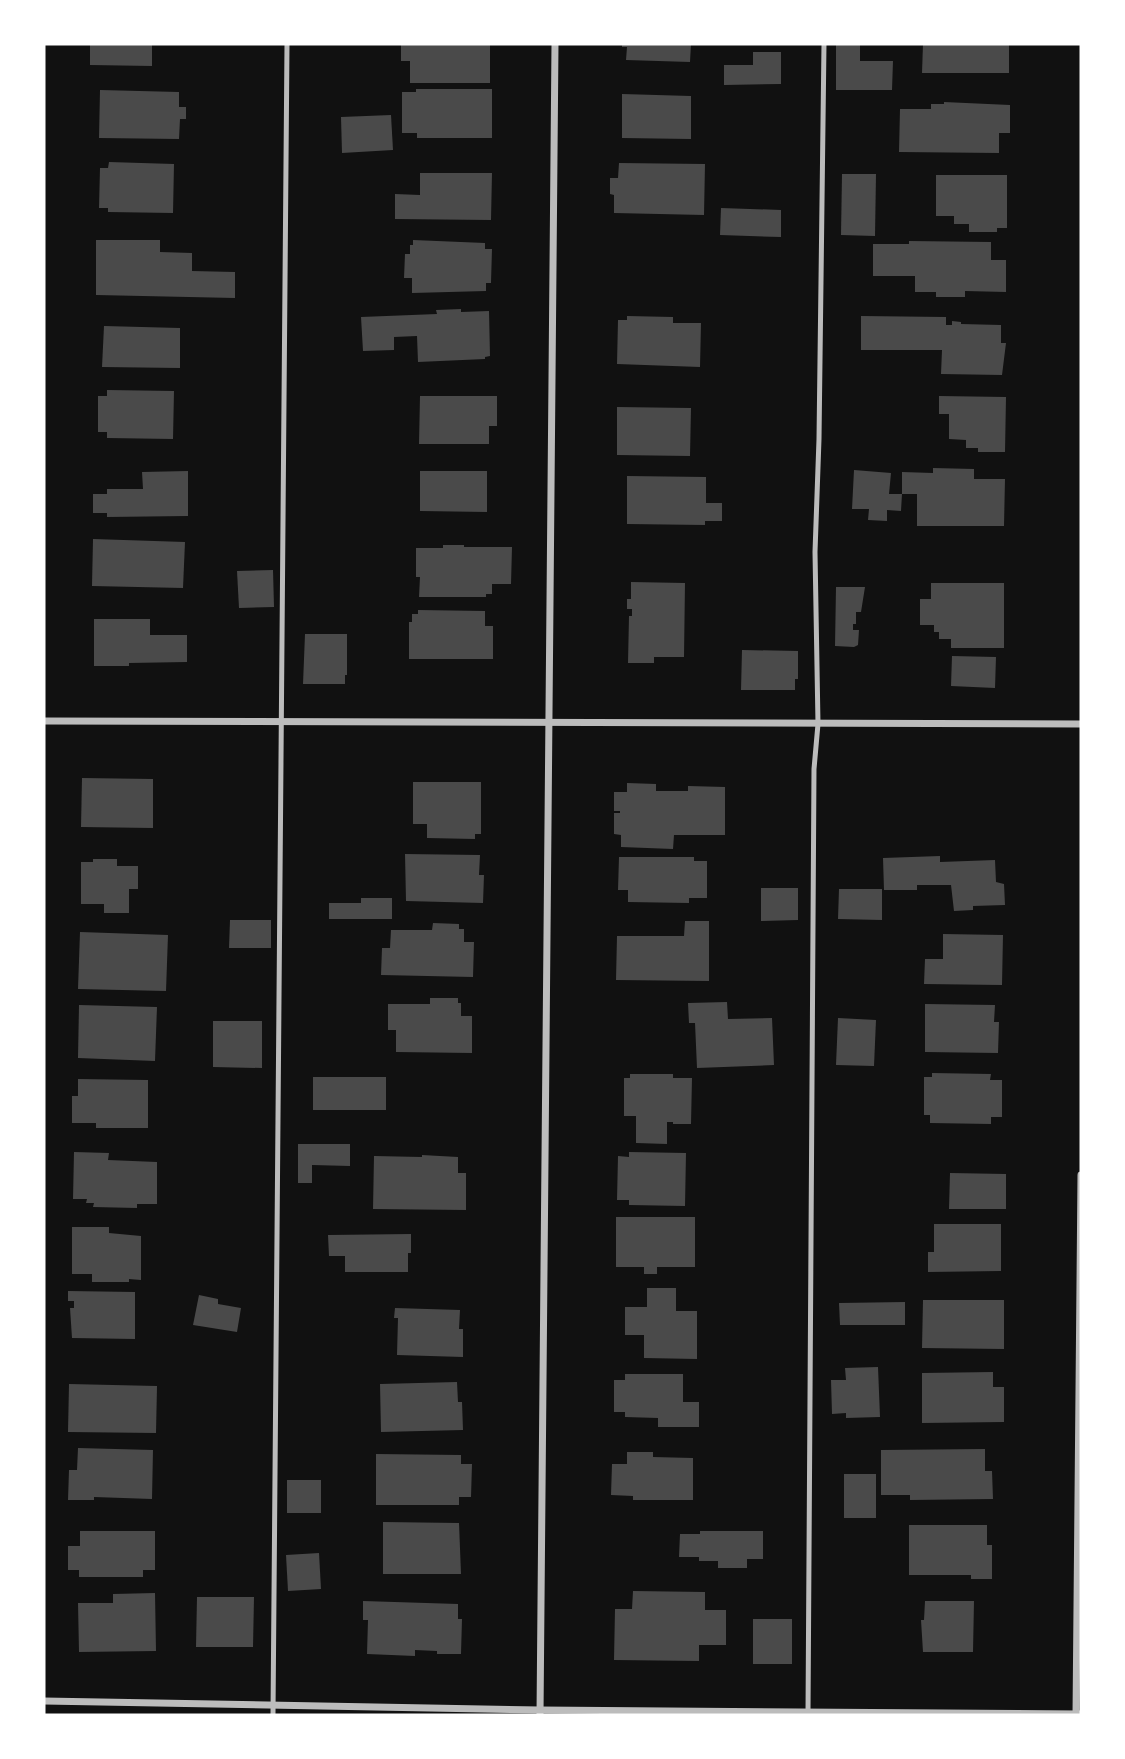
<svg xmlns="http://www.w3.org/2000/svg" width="1125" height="1759" viewBox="0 0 1125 1759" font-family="Karla,sans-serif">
<rect width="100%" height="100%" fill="#111"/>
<g fill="#4a4a4a">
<polygon points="90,44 152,44 152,66 90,65"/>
<polygon points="401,44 490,44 490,83 410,83 410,61 401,61"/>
<polygon points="622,44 691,44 690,62 626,60 627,47 622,47"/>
<polygon points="836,44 860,44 860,61 893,61 892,90 836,90"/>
<polygon points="923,44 1009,44 1009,73 922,73"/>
<polygon points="753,52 781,52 781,84 724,85 724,65 753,65"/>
<polygon points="416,89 492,89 492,138 417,138 417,133 402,133 402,92 416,92"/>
<polygon points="100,90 179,92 179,107 186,107 186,119 180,119 179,139 99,138"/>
<polygon points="622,94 691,96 691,139 622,138"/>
<polygon points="944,102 1010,105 1010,133 999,133 999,153 899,152 900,109 931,109 931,104 944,104"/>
<polygon points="391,115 393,150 342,153 341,117"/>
<polygon points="109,162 174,164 173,213 108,212 108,208 99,208 100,168 108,168"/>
<polygon points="619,163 705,164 704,215 614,213 614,195 610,194 610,178 618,178"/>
<polygon points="420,173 492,173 491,220 395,219 395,194 420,195"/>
<polygon points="842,174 876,174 875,236 841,235"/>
<polygon points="936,175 1007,175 1007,228 997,228 997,232 969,232 969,224 954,224 954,216 936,216"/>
<polygon points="721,208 781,210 781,237 720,235"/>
<polygon points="96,240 160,240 160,252 192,253 192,271 235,272 235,298 96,295"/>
<polygon points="413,240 485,243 485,249 492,249 491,283 486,283 486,291 412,293 412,278 404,278 405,254 410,254 410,245 413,245"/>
<polygon points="909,241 991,242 991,260 1006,260 1006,292 965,291 965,297 936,297 936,292 915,292 915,276 873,276 873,244 909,244"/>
<polygon points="461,309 461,312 489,311 490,356 485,357 485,359 418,362 417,336 394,337 394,350 363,351 361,317 437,314 436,310"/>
<polygon points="627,316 673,317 673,323 701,323 700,367 617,364 618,320 627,320"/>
<polygon points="861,316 946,317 946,325 952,325 952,321 961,322 961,324 1001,325 1001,343 1006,343 1002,375 941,374 942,350 861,350"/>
<polygon points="104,326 180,328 180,368 102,367"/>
<polygon points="107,390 174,391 173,439 107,438 107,432 98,432 98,396 107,396"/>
<polygon points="420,396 497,396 497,426 489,426 489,444 419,444"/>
<polygon points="939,396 1006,397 1005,452 978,452 978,448 966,448 966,440 949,439 949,414 939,414"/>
<polygon points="617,407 691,408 690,456 617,455"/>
<polygon points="933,468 974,469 974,479 1005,479 1004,526 917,526 917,494 902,494 902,472 933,473"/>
<polygon points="854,470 891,473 889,494 902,494 901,511 887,510 887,521 868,520 869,509 852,509"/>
<polygon points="188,471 188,516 107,517 107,513 93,513 93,494 107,494 107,489 143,489 142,472"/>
<polygon points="420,471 487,471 487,512 420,511"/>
<polygon points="627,476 706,477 706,503 722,503 722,521 705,521 705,525 627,524"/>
<polygon points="93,539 185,542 183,588 92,586"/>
<polygon points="443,545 464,545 464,547 512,547 511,584 492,584 492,594 486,594 486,597 419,597 420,577 416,577 416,548 443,548"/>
<polygon points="273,570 274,607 239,608 237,571"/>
<polygon points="631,582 685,583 684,657 654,657 654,663 628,663 629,616 632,616 632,609 627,609 627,599 631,599"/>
<polygon points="931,583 1004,583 1004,648 951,648 951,639 939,639 939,632 934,632 934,625 920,625 920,599 931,599"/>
<polygon points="836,587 865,587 861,612 856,612 856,624 853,624 853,630 859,630 858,645 854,647 835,646"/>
<polygon points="418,610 485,611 485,626 493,626 493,659 409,659 409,622 412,622 412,614 418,614"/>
<polygon points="94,619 150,619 150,635 187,635 187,662 129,663 129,666 94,666"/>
<polygon points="305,634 347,634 347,675 345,675 345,684 303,684"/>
<polygon points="742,650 798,651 798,679 795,679 795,690 741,690"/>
<polygon points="952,656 996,657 995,688 951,686"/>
<polygon points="82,778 153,779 153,828 81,827"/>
<polygon points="413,782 481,782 481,834 475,834 475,839 427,838 427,824 413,824"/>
<polygon points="627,783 656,784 656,791 688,791 688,786 725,787 725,835 674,835 673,849 621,847 621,835 614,834 614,813 620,813 620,811 614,811 614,792 627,792"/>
<polygon points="405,854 480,855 479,875 484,875 483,903 406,901"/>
<polygon points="940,856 940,862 995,860 996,882 1004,884 1005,905 973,906 973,910 954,911 951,885 917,885 917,890 884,890 883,858"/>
<polygon points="619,857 694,857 694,861 707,861 707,898 689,898 689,903 628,902 628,890 618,890"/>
<polygon points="93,859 117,859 117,866 138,866 138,889 129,889 129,913 104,913 104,904 81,904 81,862 93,862"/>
<polygon points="761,888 798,888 798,920 761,921"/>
<polygon points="839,889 882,889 882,920 838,919"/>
<polygon points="361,898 392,898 392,919 329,919 329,903 361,903"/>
<polygon points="230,920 271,920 271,948 229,948"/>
<polygon points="685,921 709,921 709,981 616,980 617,936 684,936"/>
<polygon points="433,923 459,924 459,929 464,929 464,942 474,942 473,977 381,975 382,948 390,948 391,930 432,930"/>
<polygon points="80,932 168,935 166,991 78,989"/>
<polygon points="943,934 1003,935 1002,985 924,984 925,959 943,959"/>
<polygon points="430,998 458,998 458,1003 461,1003 461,1016 472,1016 472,1053 396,1052 396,1030 388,1030 388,1004 430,1004"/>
<polygon points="727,1002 728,1019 772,1018 774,1065 697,1068 695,1023 689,1023 688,1003"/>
<polygon points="925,1004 995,1005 994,1022 999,1022 998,1053 925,1052"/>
<polygon points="79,1005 157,1007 155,1061 78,1058"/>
<polygon points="838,1018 876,1020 874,1066 836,1065"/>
<polygon points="213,1021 262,1021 262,1068 213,1067"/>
<polygon points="932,1073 991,1074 990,1080 1002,1080 1002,1117 991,1117 991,1124 930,1123 930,1115 924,1115 924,1077 932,1077"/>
<polygon points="630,1074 673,1074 673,1078 692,1078 691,1124 673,1124 673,1122 667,1122 667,1144 636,1143 636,1116 624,1116 624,1078 630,1078"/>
<rect x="313" y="1077" width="73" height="33"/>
<polygon points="78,1079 148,1080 148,1128 96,1128 96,1123 72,1123 72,1096 78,1096"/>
<polygon points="298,1144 350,1144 350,1166 312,1165 312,1183 298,1183"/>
<polygon points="74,1152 109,1153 108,1160 157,1162 157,1204 137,1204 137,1208 93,1207 94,1203 86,1203 87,1199 73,1199"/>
<polygon points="629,1152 686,1153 685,1206 629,1205 629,1200 617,1200 618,1156 629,1157"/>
<polygon points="422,1155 458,1157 458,1173 466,1173 466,1210 373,1209 374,1156 422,1157"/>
<polygon points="950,1173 1006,1174 1006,1209 949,1209"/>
<polygon points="616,1217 695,1217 695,1267 657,1267 657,1274 644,1274 644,1267 616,1267"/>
<polygon points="934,1224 1001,1224 1001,1271 928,1272 928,1252 934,1252"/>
<polygon points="72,1227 109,1227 109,1233 141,1236 141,1280 129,1279 129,1282 92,1282 92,1274 72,1274"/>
<polygon points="411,1234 411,1253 408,1253 408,1272 345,1272 345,1256 329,1256 328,1235"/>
<polygon points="647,1288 676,1288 676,1311 697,1311 697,1359 644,1358 644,1335 625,1335 625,1307 647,1307"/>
<polygon points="68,1291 135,1292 135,1339 72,1338 70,1308 74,1308 74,1301 68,1301"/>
<polygon points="199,1295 218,1299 218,1304 241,1308 237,1332 193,1325"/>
<polygon points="923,1300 1004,1300 1004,1349 922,1348"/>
<polygon points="905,1302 905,1325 840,1325 839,1303"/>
<polygon points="395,1308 460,1310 459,1329 463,1329 463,1357 397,1355 398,1318 394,1318"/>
<polygon points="878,1367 880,1417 846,1418 846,1413 832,1414 831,1380 846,1380 845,1368"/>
<polygon points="993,1372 993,1387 1004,1387 1004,1422 922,1423 922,1373"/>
<polygon points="625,1374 683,1374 683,1402 699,1402 699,1427 658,1427 658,1418 625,1417 625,1412 614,1412 614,1380 625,1380"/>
<polygon points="457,1382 458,1402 462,1402 463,1430 381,1432 380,1384"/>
<polygon points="69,1384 157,1386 156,1433 68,1432"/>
<polygon points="78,1448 153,1450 152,1499 94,1497 94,1500 68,1500 69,1470 77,1470"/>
<polygon points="985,1449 985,1471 992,1471 993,1499 910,1500 910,1495 881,1495 881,1450"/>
<polygon points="627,1452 653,1452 653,1457 693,1458 693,1500 633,1500 633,1496 611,1495 612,1464 627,1464"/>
<polygon points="376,1454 461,1455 461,1464 472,1464 471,1497 459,1497 459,1505 376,1505"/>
<rect x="844" y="1474" width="32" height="44"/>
<rect x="287" y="1480" width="34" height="33"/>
<polygon points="383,1522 459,1523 461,1574 383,1574"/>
<polygon points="909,1525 987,1525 987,1545 992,1545 992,1579 971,1579 971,1575 909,1575"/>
<polygon points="80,1531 155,1531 155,1570 143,1570 143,1577 79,1577 79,1570 68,1570 68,1546 80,1546"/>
<polygon points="700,1531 763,1531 763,1559 747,1559 747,1568 718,1568 718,1561 699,1561 699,1557 679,1557 680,1534 700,1534"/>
<polygon points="319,1553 321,1589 288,1591 286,1555"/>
<polygon points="633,1591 705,1592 705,1610 726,1610 726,1645 699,1645 699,1661 614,1660 615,1609 632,1609"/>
<polygon points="155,1593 156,1651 79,1652 78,1603 113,1603 113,1594"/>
<polygon points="197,1597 254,1597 253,1647 196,1647"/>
<polygon points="363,1601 458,1604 458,1619 462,1619 461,1654 437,1654 437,1651 415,1650 415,1656 367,1654 368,1620 363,1620"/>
<polygon points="925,1601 974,1601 973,1652 923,1652 921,1620 924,1620"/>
<rect x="753" y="1619" width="39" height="45"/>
</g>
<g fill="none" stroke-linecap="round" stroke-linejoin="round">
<g stroke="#bcbcbc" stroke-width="5">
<polyline points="808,1713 814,769 818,724 815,552 819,439 824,44"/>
<polyline points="273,1715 287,44"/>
</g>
<g stroke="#bcbcbc" stroke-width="7">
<polyline points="44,721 1081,724"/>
<polyline points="44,1701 540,1710 1081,1714"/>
<polyline points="540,1715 555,44"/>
<polyline points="1076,1715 1081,1175"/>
</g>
</g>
<rect width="1125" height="1759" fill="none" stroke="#ffffff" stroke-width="91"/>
</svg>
